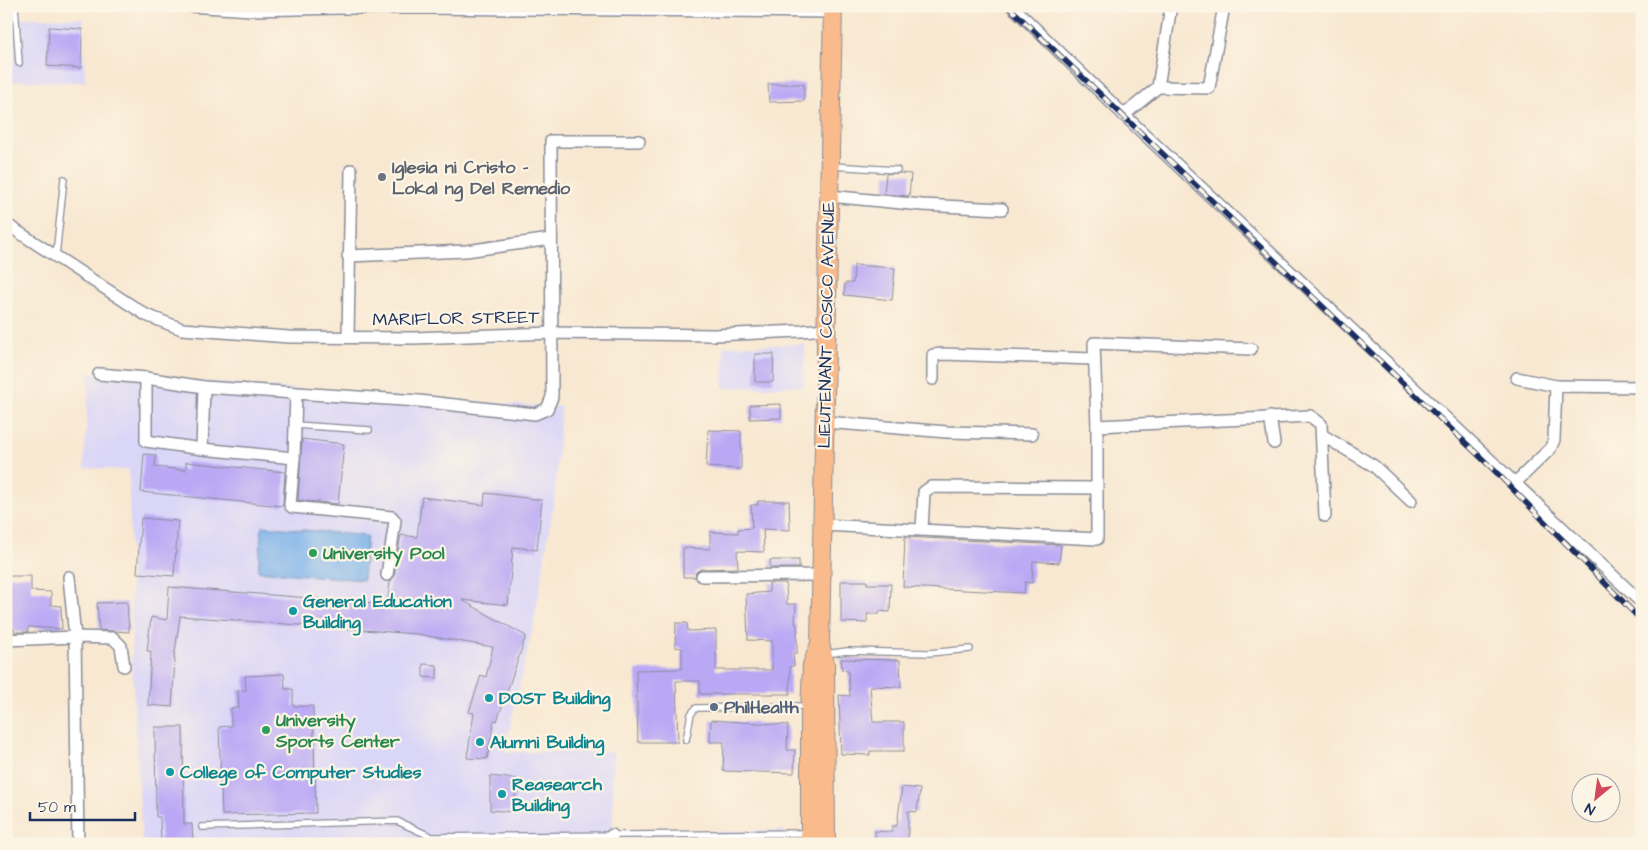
<svg xmlns="http://www.w3.org/2000/svg" width="1648" height="850" viewBox="0 0 1648 850" font-family="'Architects Daughter',sans-serif">
<rect width="100%" height="100%" fill="#fcf5e5"/>
<filter id="ink" filterUnits="userSpaceOnUse"><feTurbulence type="fractalNoise" baseFrequency=".02" numOctaves="2"/><feDisplacementMap in="SourceGraphic" scale="10" xChannelSelector="R" yChannelSelector="G"/><feConvolveMatrix kernelMatrix="1 2 1 2 8 2 1 2 1" color-interpolation-filters="sRGB"/></filter>
<filter id="wash" filterUnits="userSpaceOnUse"><feTurbulence type="fractalNoise" baseFrequency=".0096" numOctaves="4" result="noise"/><feDisplacementMap in="SourceGraphic" scale="20" xChannelSelector="R" yChannelSelector="G"/><feGaussianBlur stdDeviation="1.12" result="paint"/><feColorMatrix in="noise" values="0 0 0 0 0 0 0 0 0 0 0 0 0 0 0 0 0 1.4 0 .05"/><feComposite in="paint" operator="in"/></filter>
<g filter="url(#wash)">
<rect width="100%" height="100%" fill="#f8e8d1"/>
<g fill="#dad6f7">
<polygon points="6,18 83,18 85,82 6,81"/>
<polygon points="805,344 804,386 723,388 724,346"/>
<polygon points="89,372 403,398 561,407 555,495 534,623 504,752 613,752 613,835 784,830 783,844 142,844 132,667 129,470 84,468"/>
</g>
<polygon fill="#7db2eb" stroke="#4c70a4" points="262,526 367,536 363,580 258,571"/>
<g id="blocks">
<g fill="#baa8f5">
<polygon points="49,27 82,29 81,68 47,66"/>
<polygon points="768,84 804,84 804,101 769,102"/>
<polygon points="900,173 911,174 909,196 884,194 886,174"/>
<polygon points="854,265 895,268 892,300 844,295 845,283 853,283"/>
<polygon points="755,354 774,354 773,382 755,382"/>
<polygon points="781,404 781,418 750,419 750,405"/>
<polygon points="708,430 741,431 741,469 706,467"/>
<polygon points="302,439 344,444 338,504 298,500"/>
<polygon points="144,454 156,455 155,467 186,470 186,462 285,472 283,504 282,506 141,492"/>
<polygon points="485,493 542,500 537,550 513,547 508,605 462,600 526,636 497,721 494,720 487,759 467,758 474,713 469,712 481,675 486,677 493,647 416,634 180,616 174,659 175,659 172,707 148,705 151,651 147,651 151,617 167,620 169,587 387,604 390,582 394,576 401,535 417,537 422,497 484,505"/>
<polygon points="758,501 789,501 790,530 763,529 764,552 737,551 738,568 701,569 696,572 695,577 683,577 683,548 710,549 710,532 738,533 738,529 752,528 751,505 758,505"/>
<polygon points="141,518 178,521 174,576 137,573"/>
<polygon points="905,537 1061,545 1059,563 1033,561 1032,583 1025,582 1024,593 903,587"/>
<rect x="770" y="560" width="29" height="8"/>
<polygon points="6,576 31,576 31,591 51,592 51,605 61,606 62,629 28,627 28,632 14,632 14,629 6,629"/>
<polygon points="841,581 867,581 867,584 891,584 890,612 879,611 879,614 867,614 867,623 841,622"/>
<polygon points="769,583 786,583 787,604 796,604 795,624 797,624 797,653 793,653 794,666 790,666 790,694 700,694 700,681 676,681 678,742 638,742 636,670 682,669 682,648 675,647 676,623 687,623 688,631 716,630 716,670 772,670 772,641 748,640 746,594 769,592"/>
<polygon points="127,602 129,632 99,630 97,603"/>
<polygon points="841,659 900,660 901,687 870,686 873,722 904,722 904,751 870,751 870,755 841,754 839,695 850,696 848,671 842,670"/>
<polygon points="423,664 437,665 437,678 423,677"/>
<polygon points="284,674 285,689 293,689 293,706 313,706 316,813 222,815 219,727 231,726 231,708 239,708 238,690 246,690 245,676"/>
<polygon points="711,720 788,725 787,750 795,750 794,773 723,771 724,742 710,742"/>
<polygon points="155,727 183,727 184,824 192,824 193,844 161,844 160,817 156,817"/>
<polygon points="490,776 516,779 514,812 490,810"/>
<polygon points="902,787 920,789 917,812 908,811 908,844 875,844 875,831 892,832 892,826 897,826"/>
</g>
</g>
</g>
<g filter="url(#ink)">
<use href="#blocks" fill-opacity="0" stroke="#8a8c98" stroke-width="1"/>
<g fill="none" stroke-linecap="round" stroke-linejoin="round">
<g stroke="#8a8c98" stroke-width="8">
<g id="service">
<polyline points="15,6 19,63"/>
<polyline points="832,166 897,170"/>
<polyline points="56,255 64,179"/>
<polyline points="295,425 369,430"/>
<polyline points="825,654 847,651 929,653 970,649"/>
<polyline points="686,740 691,714 696,708 809,706"/>
<polyline points="202,827 397,821 432,837 809,833"/>
</g>
</g>
<g stroke="#8a8c98" stroke-width="14">
<g id="minor">
<polyline points="189,6 251,10 340,8 427,8 833,12"/>
<polyline points="1012,6 1124,115 1642,603"/>
<polyline points="1158,87 1209,88 1224,6"/>
<polyline points="1124,115 1158,87 1171,6"/>
<polyline points="829,196 922,205 1002,209"/>
<polyline points="6,224 146,315 182,329 289,337 413,338 552,333 714,335 801,331 826,329"/>
<polyline points="348,256 466,251 551,239"/>
<polyline points="348,337 351,170"/>
<polyline points="99,374 146,378 204,387 419,401 535,414 547,409 552,397 551,141 639,141"/>
<polyline points="146,378 146,441 202,449 294,458"/>
<polyline points="1517,378 1556,386"/>
<polyline points="933,379 933,355 942,354 1094,359"/>
<polyline points="296,393 294,458 290,505 292,507 392,517 395,521 387,575"/>
<polyline points="1270,417 1274,443"/>
<polyline points="825,422 947,432 1032,434"/>
<polyline points="1097,426 1310,416 1321,424 1325,516"/>
<polyline points="1322,435 1374,466 1411,501"/>
<polyline points="202,449 204,387"/>
<polyline points="1515,483 1550,449 1554,440 1556,386 1642,387"/>
<polyline points="823,525 1097,539 1097,426 1094,343 1251,349"/>
<polyline points="922,530 924,492 931,487 1096,488"/>
<polyline points="702,576 822,575"/>
<polyline points="69,577 75,637 78,844"/>
<polyline points="6,640 75,637 113,638 121,646 124,666"/>
<polyline points="612,835 612,844"/>
</g>
</g>
<g stroke="#8a8c98" stroke-width="20">
<g id="primary">
<polyline points="810,844 810,713 812,665 820,644"/>
<polyline points="826,844 825,664 820,644 833,6"/>
</g>
</g>
<use href="#service" stroke="#fff" stroke-width="5.5"/>
<use href="#minor" stroke="#fff" stroke-width="11"/>
<use href="#primary" stroke="#fabb8c" stroke-width="18"/>
<g stroke="#1b2f5e" stroke-width="5.5">
<polyline id="rail" points="1008,6 1493,469 1642,621"/>
</g>
<use href="#rail" stroke="#fcf5e5" stroke-width="4" stroke-dasharray="11" stroke-linecap="butt"/>
</g>
</g>
<circle fill="#6b7280" stroke="#fcf5e5" stroke-width="2" cx="382" cy="177" r="5"/>
<g fill="#2e9e5b" stroke="#fcf5e5" stroke-width="2">
<circle cx="313" cy="553" r="5"/>
<circle cx="266" cy="730" r="5"/>
</g>
<g fill="#0f9aa8" stroke="#fcf5e5" stroke-width="2">
<circle cx="293" cy="611" r="5"/>
<circle cx="489" cy="698" r="5"/>
<circle cx="480" cy="742" r="5"/>
<circle cx="170" cy="772" r="5"/>
<circle cx="502" cy="794" r="5"/>
</g>
<circle fill="#5c6f8a" stroke="#fcf5e5" stroke-width="2" cx="714" cy="707" r="5"/>
<g text-anchor="middle" stroke-width="4.5" stroke-linejoin="round" paint-order="stroke">
<g font-size="18" font-weight="bold" fill="#5b616d" stroke="#fcf5e5" text-anchor="start">
<text x="392" y="173">Iglesia ni Cristo -<tspan x="392" dy="21">Lokal ng Del Remedio</tspan></text>
</g>
<g font-size="18" fill="#1b2f5e" stroke="#fcf5e5">
<text transform="translate(456 318) rotate(-1)" y="6">MARIFLOR STREET</text>
<text transform="translate(826 325) rotate(-89)" y="6">LIEUTENANT COSICO AVENUE</text>
</g>
<g font-size="18" font-weight="bold" fill="#27864d" stroke="#fcf5e5" text-anchor="start">
<text x="323" y="559">University Pool</text>
<text x="276" y="726">University<tspan x="276" dy="21">Sports Center</tspan></text>
</g>
<g font-size="18" font-weight="bold" fill="#0d838f" stroke="#fcf5e5" text-anchor="start">
<text x="303" y="607">General Education<tspan x="303" dy="21">Building</tspan></text>
<text x="499" y="704">DOST Building</text>
<text x="490" y="748">Alumni Building</text>
<text x="180" y="778">College of Computer Studies</text>
<text x="512" y="790">Reasearch<tspan x="512" dy="21">Building</tspan></text>
</g>
<g font-size="18" font-weight="bold" fill="#4e5e75" stroke="#fcf5e5" text-anchor="start">
<text x="724" y="713">PhilHealth</text>
</g>
</g>
<rect width="1648" height="850" fill="none" stroke="#fcf5e5" stroke-width="25"/>
<g transform="translate(1596 798) rotate(209)"><circle r="24" fill="#fcf5e5" stroke="#a2a6af"/>
<path d="M0-4L9 19L0 12L-9 19Z" fill="#d1495b"/>
<text y="-8" font-size="14" font-weight="bold" text-anchor="middle" fill="#1b2f5e">N</text>
</g>
<path d="M30 812v8h105v-8" fill="none" stroke="#1b2f5e" stroke-width="2.5"/>
<text x="38" y="812" font-size="15" fill="#1b2f5e" stroke="#fcf5e5" stroke-width="4" paint-order="stroke">50 m</text>
</svg>
